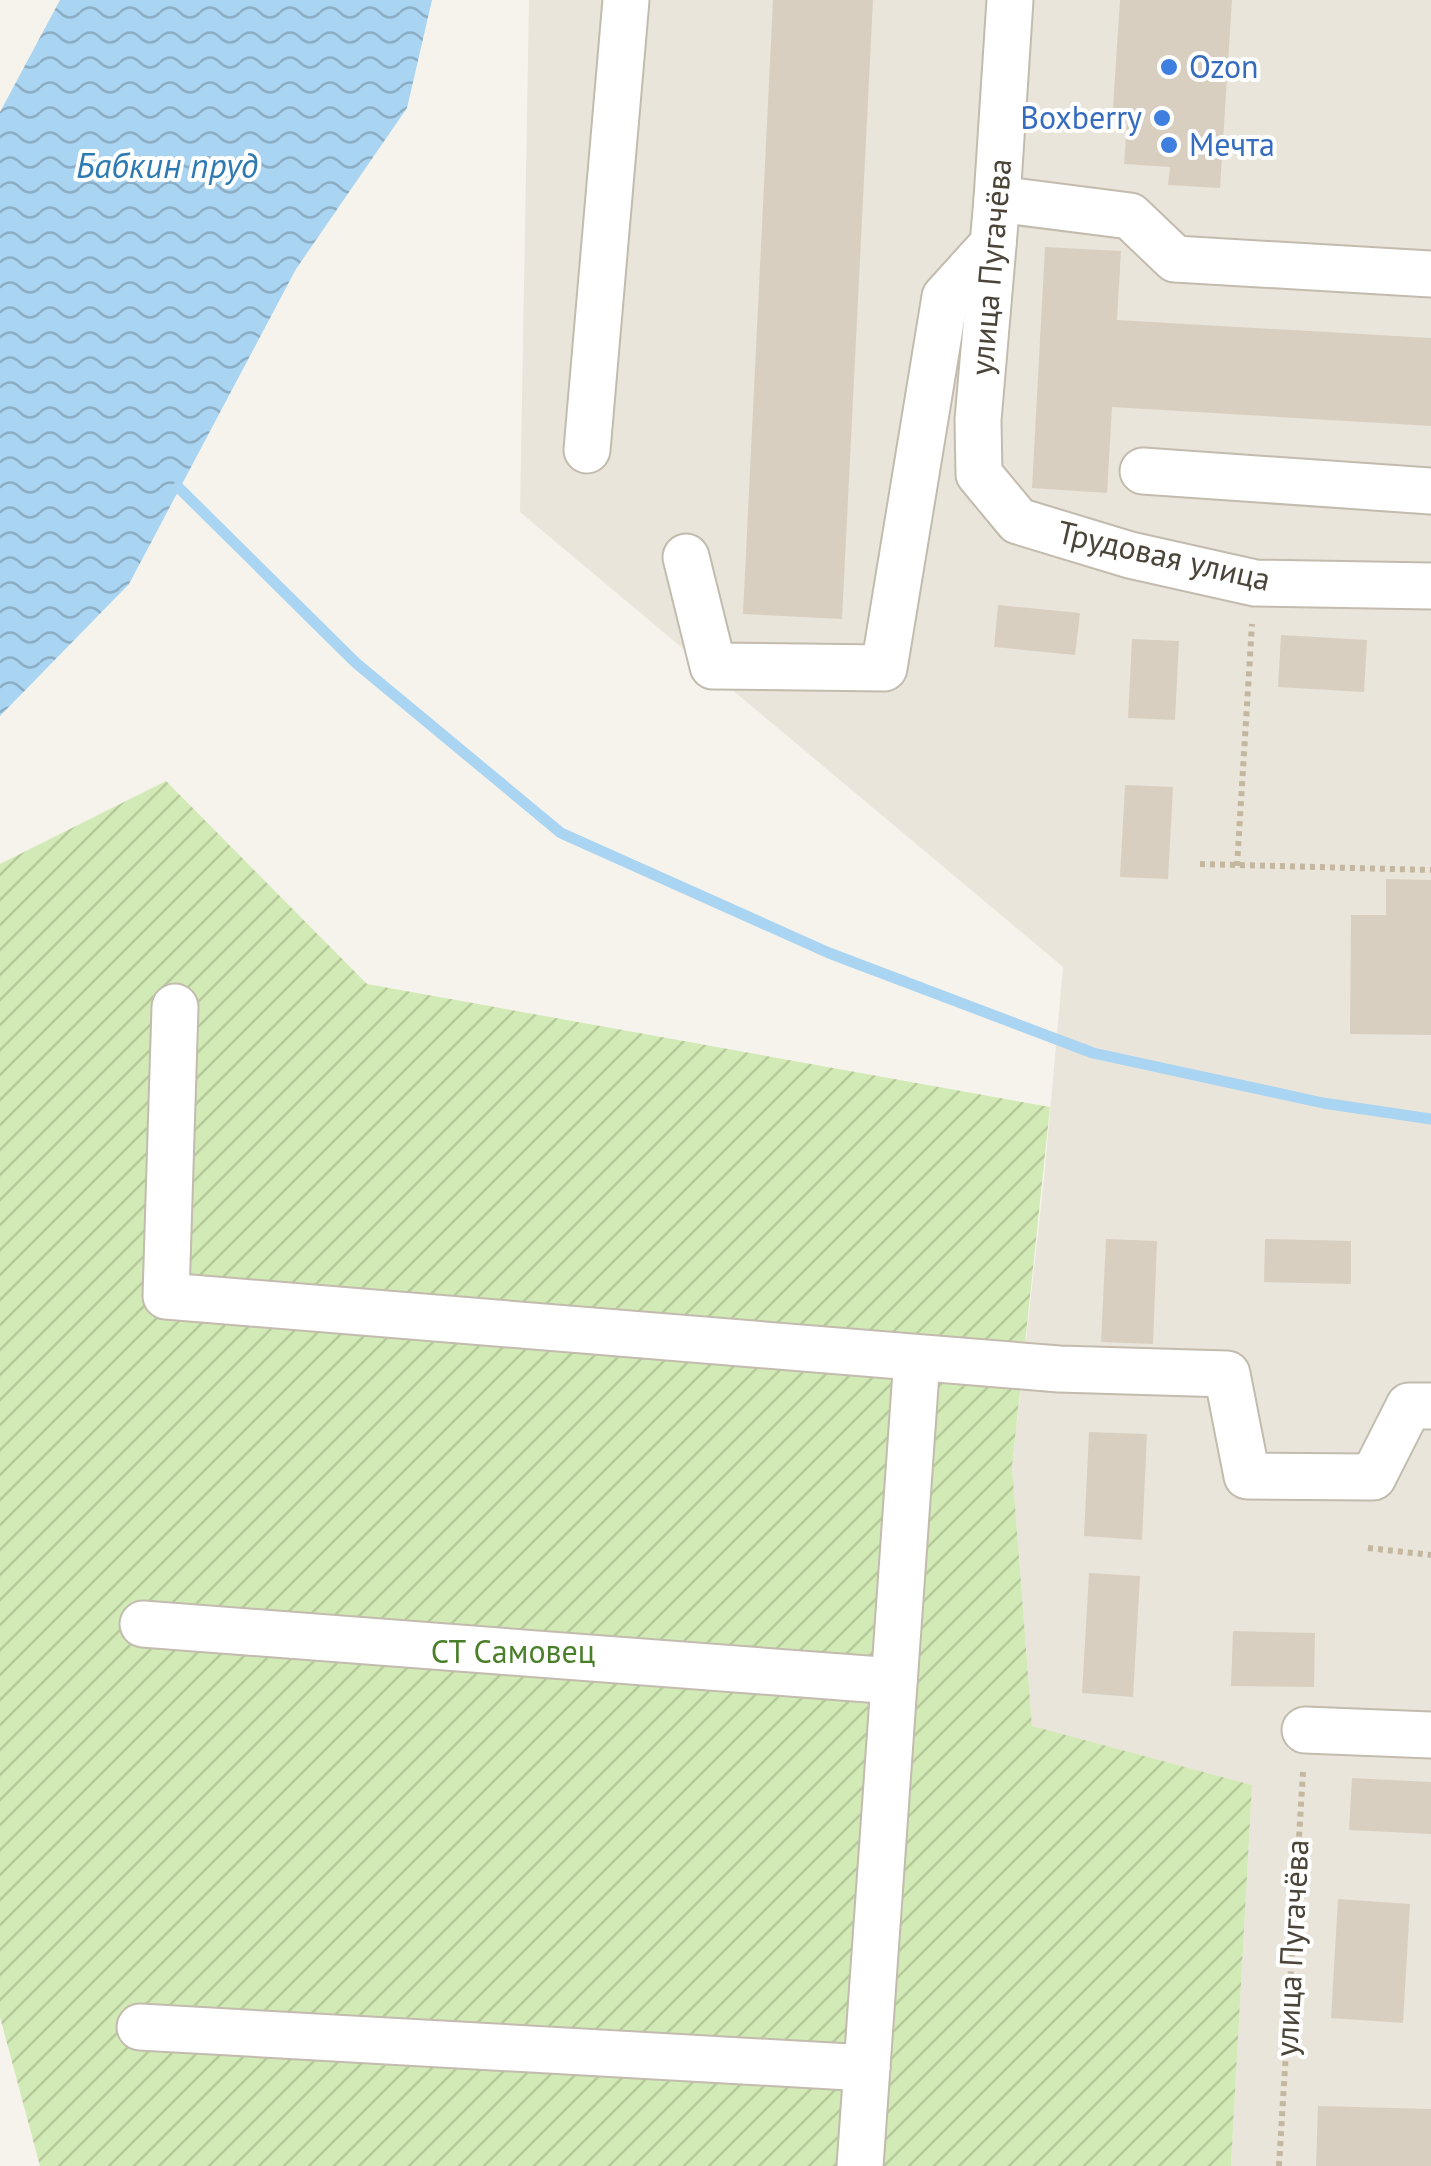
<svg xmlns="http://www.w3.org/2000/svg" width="1431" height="2166" viewBox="0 0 1431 2166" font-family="'PT Sans',sans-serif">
<defs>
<pattern id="garden-furrows" width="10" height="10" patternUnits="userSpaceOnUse" patternTransform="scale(2.5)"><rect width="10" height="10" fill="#d2eab5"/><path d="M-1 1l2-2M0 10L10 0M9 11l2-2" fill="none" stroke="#b6ca9c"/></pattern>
<pattern id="water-waves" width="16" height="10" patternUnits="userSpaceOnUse" patternTransform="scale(2.5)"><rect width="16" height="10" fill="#a9d4f2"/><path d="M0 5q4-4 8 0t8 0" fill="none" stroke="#8caec5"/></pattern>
</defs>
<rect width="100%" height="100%" fill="#f6f3ec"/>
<polygon fill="#eae5da" points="529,0 1431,0 1431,2166 1231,2166 1252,1785 1032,1727 1012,1467 1044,1179 1063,967 520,512"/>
<polygon fill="url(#garden-furrows)" points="166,781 367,984 1050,1107 1012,1467 1032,1726 1252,1785 1231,2166 40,2166 0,2017 0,864"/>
<polygon fill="url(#water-waves)" points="60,0 432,0 407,108 296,269 129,584 0,716 0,112"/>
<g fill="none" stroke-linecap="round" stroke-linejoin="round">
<polyline stroke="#a9d4f2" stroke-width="11" points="178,487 356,663 561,833 829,953 1093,1053 1323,1103 1431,1119"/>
</g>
<g fill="#d8cfc1">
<polygon points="773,0 873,0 842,619 743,614"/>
<polygon points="1120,0 1232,0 1220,188 1168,185 1170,167 1124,164 1127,123 1112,122"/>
<polygon points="1045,247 1121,251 1117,320 1431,338 1431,426 1112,407 1107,493 1032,488"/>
<polygon points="998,605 1080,613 1075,655 994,647"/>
<polygon points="1281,635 1367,640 1364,692 1278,687"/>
<polygon points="1132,639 1179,641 1175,720 1128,718"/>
<polygon points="1125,785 1173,787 1168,879 1120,877"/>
<polygon points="1386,879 1431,880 1431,1035 1350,1034 1351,915 1386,915"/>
<polygon points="1106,1239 1157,1241 1153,1344 1101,1342"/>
<polygon points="1265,1239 1351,1241 1351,1284 1264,1282"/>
<polygon points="1089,1432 1147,1434 1142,1540 1084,1536"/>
<polygon points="1089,1573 1140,1576 1133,1697 1082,1693"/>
<polygon points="1233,1631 1315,1633 1314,1687 1231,1686"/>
<polygon points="1352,1778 1431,1782 1431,1834 1349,1830"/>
<polygon points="1338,1899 1410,1904 1403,2023 1331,2018"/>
<polygon points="1318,2106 1431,2109 1431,2166 1316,2166"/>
</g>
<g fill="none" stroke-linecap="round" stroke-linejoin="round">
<g stroke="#c2bbae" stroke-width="49">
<g id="minor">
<polyline points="1010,0 997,199 978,420 979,474 1018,521 1130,555 1255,583 1431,586"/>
<polyline points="997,199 1130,216 1175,259 1431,274"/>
<polyline points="587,450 626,0"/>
<polyline points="1143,471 1431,491"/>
<polyline points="686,557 713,666 884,668 945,297 993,244"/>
<polyline points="175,1007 166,1296 1059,1369 1227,1374 1247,1476 1373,1477 1409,1406 1431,1406"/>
<polyline points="143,1624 894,1681"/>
<polyline points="1305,1730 1431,1735"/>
<polyline points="140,2027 867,2068"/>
<polyline points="860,2166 917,1358"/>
</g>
</g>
<g stroke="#c4b79f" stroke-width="6" stroke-dasharray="5 5" stroke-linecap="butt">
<polyline points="1200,864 1431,870"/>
<polyline points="1237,866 1252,624"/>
<polyline points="1368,1548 1431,1555"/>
<polyline points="1279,2166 1303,1772"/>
</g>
<use href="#minor" stroke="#fff" stroke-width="45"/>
</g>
<g fill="#3f7fe0" stroke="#fff" stroke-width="4">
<circle cx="1169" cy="67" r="10"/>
<circle cx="1162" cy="118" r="10"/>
<circle cx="1169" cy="145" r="10"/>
</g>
<g text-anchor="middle" stroke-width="8" stroke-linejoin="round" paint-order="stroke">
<g font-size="32" fill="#366cbe" stroke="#fff" text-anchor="start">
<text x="1189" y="78">Ozon</text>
<text x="1142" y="129" text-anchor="end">Boxberry</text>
<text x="1189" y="156">Мечта</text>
</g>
<g font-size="32" fill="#4b4439" stroke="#fff">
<text transform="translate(991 267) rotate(-85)" y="11">улица Пугачёва</text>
<text transform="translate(1164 556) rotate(13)" y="11">Трудовая улица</text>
<text transform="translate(1292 1948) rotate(-87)" y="11">улица Пугачёва</text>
</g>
<g font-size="32" fill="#4a7f2a" stroke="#fff">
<text x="513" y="1663">СТ Самовец</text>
</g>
<g font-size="35" font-style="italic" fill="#2e7ab2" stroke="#fff">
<text x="167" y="178">Бабкин пруд</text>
</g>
</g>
</svg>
